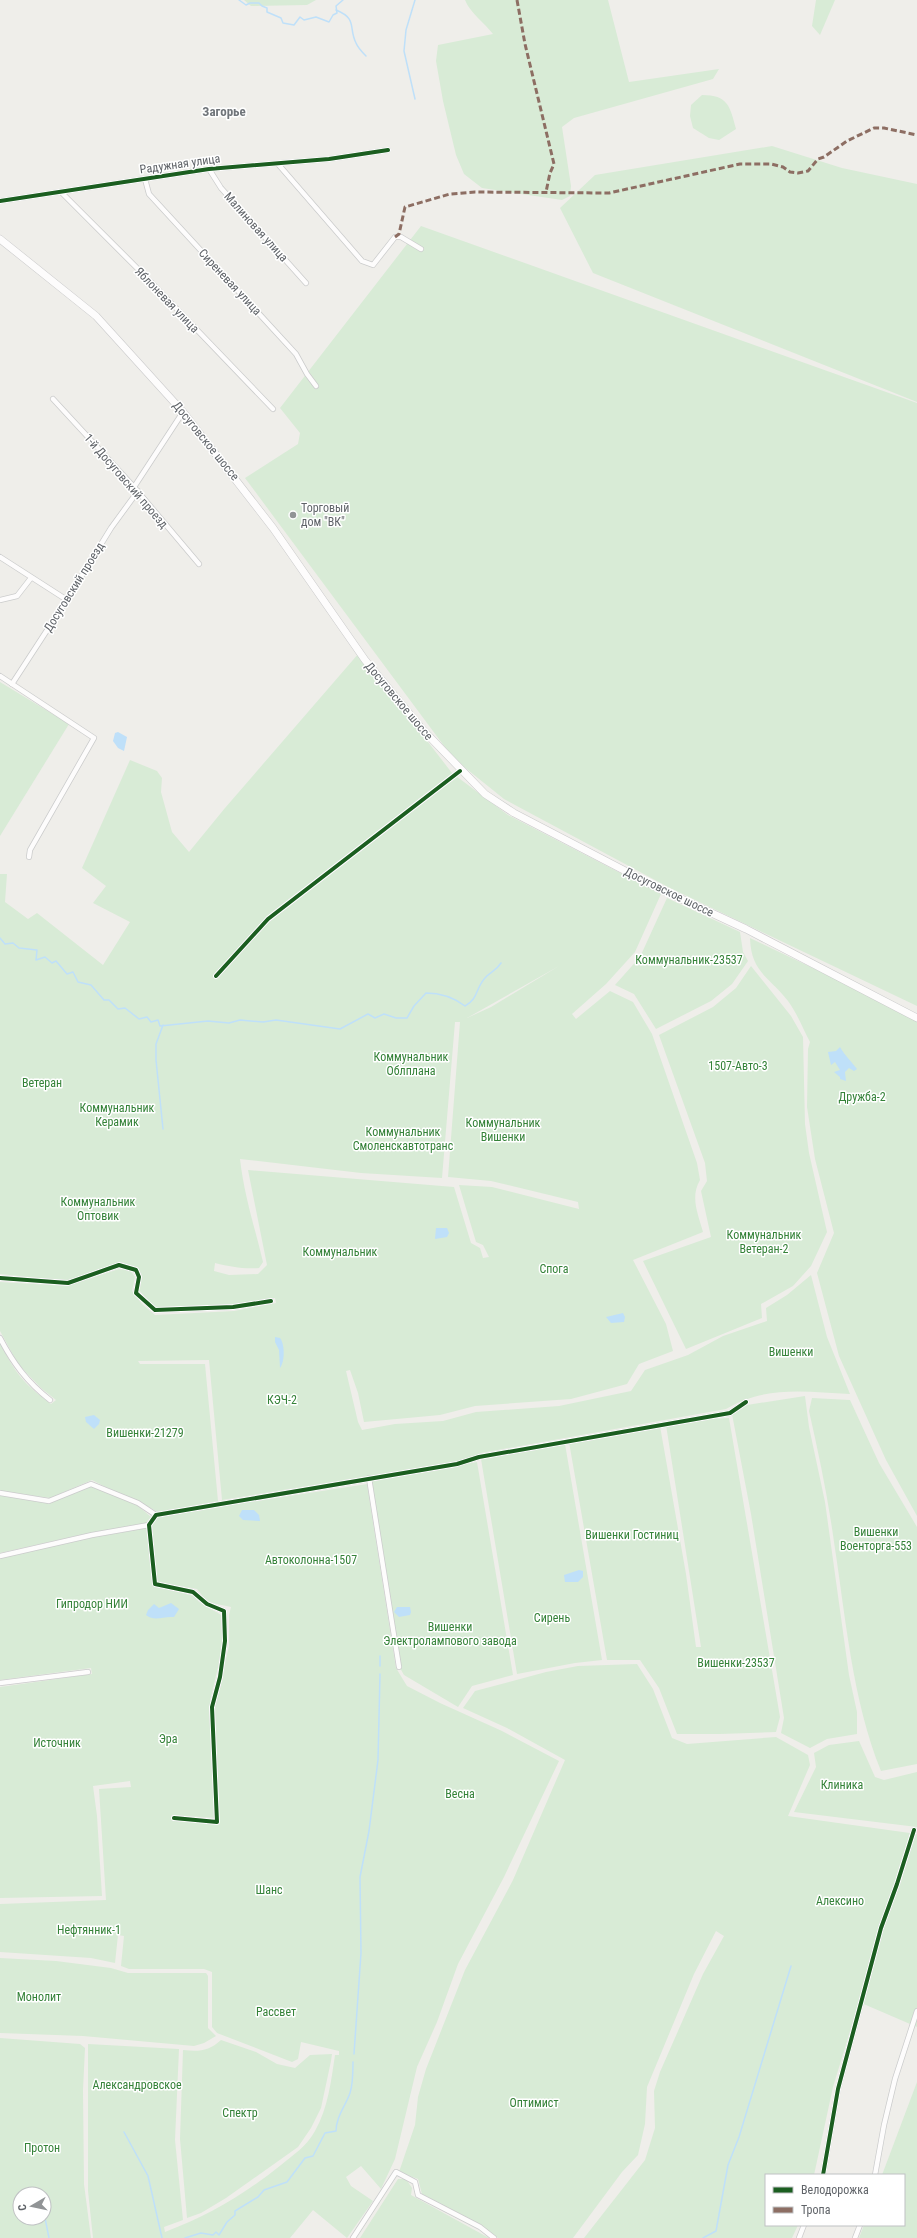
<svg xmlns="http://www.w3.org/2000/svg" width="917" height="2238" viewBox="0 0 917 2238" font-family="'Roboto Condensed',sans-serif">
<rect width="100%" height="100%" fill="#efeeea"/>
<g fill="#d8ebd6" fill-rule="evenodd">
<polygon points="244,0 316,0 307,5 251,6"/>
<path d="M465,0H608L629,82L719,69L713,79L574,118L562,127L571,186L570,196L562,200L482,188L464,174L456,155L443,101L436,61L438,45L493,34C484,22 470,13 465,0Z"/>
<polygon points="816,0 835,0 820,35 812,26"/>
<path d="M702,95C728,95 730,106 736,129L719,140L709,138L693,128L690,116L691,105Z"/>
<polygon points="772,146 842,168 917,184 917,402 593,273 560,208 595,175"/>
<polygon points="421,226 917,403 917,1006 668,887 504,799 453,758 245,478 298,444 300,433 280,408"/>
<path d="M359,653L452,773L508,815L661,894L635,952L606,984L572,1014L576,1019L610,991L633,1002L652,1034L697,1163L700,1180C690,1197 698,1214 703,1232L633,1260L666,1324L673,1351L639,1364L627,1384L571,1399L475,1406L440,1415L364,1422L358,1393L350,1370L346,1371L358,1422L362,1430L395,1424L443,1421L476,1412L559,1406L631,1391L645,1370L688,1355L723,1336L767,1321L766,1308L787,1295L811,1275L827,1337L850,1394C806,1392 766,1385 726,1409L481,1453L466,1460L222,1500L209,1360L138,1361L140,1364H205L218,1501L158,1512C137,1500 114,1492 92,1480L50,1498L0,1491V1343C16,1374 23,1383 51,1404L56,1400L41,1388L18,1364L0,1331V1282L67,1286L119,1269L130,1270L135,1277L132,1291L142,1304L155,1315L234,1311L276,1303L275,1298L227,1306L156,1309L138,1289L140,1275L137,1268L119,1263L66,1281L0,1274V874H7L5,902L28,919L37,913L103,965L130,922L93,903L106,886L82,868L130,760L157,771L162,778L161,792L172,832L189,852L225,808ZM559,966L491,1007L467,1018ZM455,1022H460L448,1177L491,1181L578,1202L579,1209L492,1187L459,1185L476,1242L483,1245L489,1257L483,1258L480,1248L471,1243L454,1187L248,1170L267,1265L258,1274L229,1275L214,1271L215,1263C231,1267 243,1269 259,1268L263,1262C255,1228 244,1195 240,1159L361,1173L442,1178Z"/>
<polygon points="0,682 69,724 0,836"/>
<polygon points="667,898 740,932 743,952 748,961 732,984 711,1001 656,1029 634,994 615,985 640,957"/>
<path d="M750,938L917,1018V1516L886,1460L839,1356L817,1273L834,1233L815,1159L807,1107L808,1049L810,1042C803,1029 797,1013 788,1001C770,977 751,973 750,938Z"/>
<polygon points="751,966 791,1016 803,1037 805,1124 809,1153 827,1232 811,1266 793,1286 761,1304 762,1318 686,1349 643,1261 711,1237 701,1191 707,1181 705,1163 659,1035 713,1007 736,988"/>
<polygon points="805,1396 809,1427 825,1502 849,1675 857,1712 857,1734 827,1739 810,1748 781,1733 784,1718 751,1514 732,1414 747,1405"/>
<path d="M812,1398L850,1400L879,1463L917,1527V1764L881,1771C852,1699 846,1619 834,1542C828,1498 819,1455 809,1411Z"/>
<polygon points="729,1418 780,1717 776,1732 720,1734 677,1734 659,1688 640,1660 607,1660 569,1442 660,1426 686,1574 696,1647 701,1647 666,1425 707,1419"/>
<polygon points="565,1444 602,1660 575,1663 517,1674 481,1459"/>
<polygon points="477,1462 513,1675 472,1686 458,1707 404,1675 400,1668 371,1481"/>
<path d="M367,1484L396,1668L407,1686L440,1703L502,1731L559,1761L504,1877L458,1964L437,2022L417,2067L395,2159L381,2189L361,2166L346,2177L351,2186L373,2201L347,2238L313,2210L290,2238H93L88,2191V2044L179,2049L175,2140L183,2220L164,2227L165,2232C208,2216 245,2194 281,2165C293,2155 307,2146 315,2131C328,2108 331,2082 335,2055H339V2051L301,2042L298,2059L292,2062L217,2033L212,2027V1972L204,1969H129L121,1966L124,1936L118,1935L115,1963L91,1958L0,1952V1904L106,1900L99,1789L131,1787L130,1781L93,1786L97,1816L102,1896L0,1898V1687L92,1674L91,1668L0,1680V1558L89,1538L146,1528L154,1586L194,1596C201,1606 211,1608 221,1615L223,1646L210,1701L215,1818L172,1815L173,1819L219,1824L215,1704L229,1646V1615L231,1607L207,1602L197,1589L157,1582L152,1525L159,1516Z"/>
<polygon points="90,1486 136,1504 151,1517 144,1525 80,1535 0,1553 0,1495 50,1503"/>
<polygon points="637,1664 653,1689 672,1738 687,1744 776,1737 808,1755 810,1765 788,1816 917,1834 917,2027 859,2002 833,2087 814,2175 766,2175 766,2225 798,2225 792,2238 584,2238 645,2160 655,2128 654,2091 660,2072 703,1974 724,1936 716,1931 694,1974 647,2087 645,2124 638,2155 622,2172 573,2238 498,2238 482,2226 422,2194 418,2179 399,2172 415,2125 418,2097 426,2069 465,1970 513,1880 565,1760 507,1728 463,1708 475,1691 546,1672 578,1666"/>
<polygon points="859,1741 875,1777 884,1780 917,1772 917,1827 794,1812 816,1767 814,1753 829,1745"/>
<polygon points="0,1958 56,1961 111,1968 128,1973 206,1973 208,1976 208,2028 216,2036 204,2043 194,2046 83,2036 0,2033"/>
<path d="M0,2038L80,2044L85,2048L83,2090L84,2184L91,2238H0ZM20,2194H44V2218H20Z"/>
<path d="M221,2040L256,2052L277,2064L295,2068L310,2055L332,2054L331,2061L321,2108L311,2128L298,2147L226,2198L201,2213L187,2218L180,2139L183,2050C199,2052 209,2051 221,2040Z"/>
<polygon points="917,2082 917,2238 859,2238 864,2225 904,2225 904,2175 882,2175"/>
<polygon points="398,2179 406,2179 412,2188 411,2195 489,2238 360,2238"/>
</g>
<g fill="#bfe0f9">
<polygon points="118,732 127,737 124,751 118,748 113,741 115,733"/>
<path d="M840,1047C845,1056 852,1062 857,1069L854,1071L849,1068L845,1072L846,1081L840,1079V1077L834,1072L840,1070L835,1062L831,1065L828,1052L836,1051Z"/>
<polygon points="436,1228 447,1228 449,1233 447,1237 435,1239"/>
<polygon points="623,1313 625,1317 624,1322 611,1323 606,1317"/>
<path d="M275,1337L280,1338C285,1344 285,1362 280,1368L279,1350L275,1342Z"/>
<polygon points="94,1415 100,1420 99,1424 94,1429 86,1422 85,1417"/>
<polygon points="242,1510 254,1510 259,1515 260,1521 243,1520 239,1516"/>
<polygon points="579,1570 583,1571 583,1577 578,1582 565,1582 564,1575"/>
<path d="M171,1603L179,1609L174,1617C163,1616 155,1622 146,1615L148,1610L154,1604L159,1608Z"/>
<polygon points="397,1607 410,1607 411,1612 410,1615 399,1617 394,1612"/>
</g>
<g fill="none" stroke-linecap="round" stroke-linejoin="round">
<g stroke="#bfe0f9" stroke-width="1.5">
<polyline points="239,0 246,5 250,3 259,3 262,6 267,8 267,12 281,18 283,23 294,25 300,17 304,20 316,17 329,22 333,15 337,13 336,6 343,0"/>
<path d="M336,10C358,19 348,27 356,43C358,48 362,52 366,56"/>
<polyline points="415,99 404,51 406,30 415,0"/>
<path d="M0,938L5,944L13,943L19,948L37,950L36,960L45,957L52,963L56,961L67,974L73,972L78,982L91,985L104,1000H109L118,1009L125,1008L139,1019L147,1017L151,1022L158,1020L160,1026L208,1021L229,1023L240,1020L263,1022L276,1020L340,1029L368,1014L375,1018L384,1014L396,1018H407L414,1006L426,993C440,993 453,997 465,1006C479,998 475,989 485,978C490,972 496,971 501,963"/>
<polyline points="163,1129 156,1060 156,1044 163,1025"/>
<polyline points="380,1666 380,1656"/>
<polyline points="354,2054 361,1953 360,1877 369,1831 378,1760 380,1674"/>
<polyline points="124,2132 148,2176 162,2238"/>
<polyline points="44,2213 49,2238"/>
<path d="M185,2238L201,2233L213,2235L216,2232L219,2235L227,2222L235,2215V2211L258,2197L264,2190L287,2182L305,2158L313,2156L325,2133L336,2131C336,2117 345,2107 350,2093C353,2084 353,2072 353,2062"/>
<polyline points="703,2238 716,2231 728,2165 739,2137 791,1966"/>
</g>
<g stroke="#cbcccc" stroke-width="6">
<g id="minor">
<polyline points="278,164 362,261 373,265 395,237 401,237 421,249"/>
<polyline points="209,169 221,188 306,283"/>
<polyline points="145,179 149,194 296,354 307,374 316,386"/>
<polyline points="61,192 150,281 273,409"/>
<polyline points="0,201 209,169 329,159 388,150"/>
<polyline points="53,399 134,487 199,564"/>
<polyline points="134,487 183,412"/>
<polyline points="0,557 67,600"/>
<polyline points="0,600 17,596 31,578"/>
<polyline points="0,676 94,738 30,850 29,857"/>
<polyline points="12,684 68,598 111,528 138,491"/>
<polyline points="216,976 268,919 460,771"/>
<polyline points="0,1278 68,1283 119,1265 136,1270 139,1277 136,1293 155,1310 233,1307 271,1301"/>
<path d="M0,1338C13,1363 27,1382 50,1400"/>
<polyline points="369,1478 399,1667"/>
<polyline points="0,1493 49,1501 91,1484 138,1503 156,1515"/>
<polyline points="0,1556 92,1535 149,1525"/>
<polyline points="0,1683 88,1672"/>
<polyline points="174,1818 217,1822 212,1707 220,1677 225,1641 224,1611 207,1604 193,1592 155,1584 149,1525 156,1515 457,1464 479,1457 730,1413 746,1402"/>
<polyline points="823,2175 838,2089 881,1928 897,1884 914,1830"/>
<polyline points="875,2175 884,2125 895,2079 917,2011"/>
<polyline points="353,2238 396,2172 415,2182 418,2195 480,2227 494,2238"/>
<polyline points="799,2238 804,2225"/>
<polyline points="855,2238 860,2225"/>
</g>
</g>
<g stroke="#cacacb" stroke-width="8">
<polyline id="secondary" points="0,239 96,316 183,412 273,528 365,660 423,730 485,794 514,813 658,888 746,929 917,1018"/>
</g>
<use href="#minor" stroke="#fdfcfc" stroke-width="4.5"/>
<use href="#secondary" stroke="#fdfcfc" stroke-width="7"/>
<g stroke="#8d6e63" stroke-width="3" stroke-dasharray="6 3" stroke-linecap="butt">
<polyline points="517,0 525,44 554,164 550,173 546,192"/>
<polyline points="395,237 399,234 405,207 450,194 475,192 609,193 740,164 771,164 783,167 790,172 798,173 808,171 818,159 824,157 847,141 874,128 884,128 917,135"/>
</g>
<g stroke="#fff" stroke-width="6">
<g id="cycleway">
<polyline points="0,201 209,169 329,159 388,150"/>
<polyline points="216,976 268,919 460,771"/>
<polyline points="0,1278 68,1283 119,1265 136,1270 139,1277 136,1293 155,1310 233,1307 271,1301"/>
<polyline points="174,1818 217,1822 212,1707 220,1677 225,1641 224,1611 207,1604 193,1592 155,1584 149,1525 156,1515 457,1464 479,1457 730,1413 746,1402"/>
<polyline points="823,2175 838,2089 881,1928 897,1884 914,1830"/>
</g>
</g>
<use href="#cycleway" stroke="#1b5e20" stroke-width="4"/>
</g>
<circle fill="#919496" stroke="#fff" stroke-width="1.5" cx="293" cy="515" r="4"/>
<g text-anchor="middle" stroke-width="3" stroke-linejoin="round" paint-order="stroke">
<g font-size="12" fill="#5f6368" stroke="#fff">
<text transform="translate(180 164) rotate(-8)" y="4">Радужная улица</text>
<text transform="translate(256 227) rotate(48)" y="4">Малиновая улица</text>
<text transform="translate(230 282) rotate(47)" y="4">Сиреневая улица</text>
<text transform="translate(167 300) rotate(46)" y="4">Яблоневая улица</text>
<text transform="translate(206 441) rotate(51)" y="4">Досуговское шоссе</text>
<text transform="translate(126 481) rotate(49)" y="4">1-й Досуговский проезд</text>
<text transform="translate(74 587) rotate(-58)" y="4">Досуговский проезд</text>
<text transform="translate(399 701) rotate(50)" y="4">Досуговское шоссе</text>
<text transform="translate(669 892) rotate(26)" y="4">Досуговское шоссе</text>
</g>
<g font-size="12" fill="#5f6368" stroke="#fff" text-anchor="start">
<text x="301" y="512">Торговый<tspan x="301" dy="14">дом "ВК"</tspan></text>
</g>
<g font-size="12" fill="#348238" stroke="#fff">
<text x="689" y="964">Коммунальник-23537</text>
<text x="411" y="1061">Коммунальник<tspan x="411" dy="14">Облплана</tspan></text>
<text x="738" y="1070">1507-Авто-3</text>
<text x="42" y="1087">Ветеран</text>
<text x="862" y="1101">Дружба-2</text>
<text x="117" y="1112">Коммунальник<tspan x="117" dy="14">Керамик</tspan></text>
<text x="503" y="1127">Коммунальник<tspan x="503" dy="14">Вишенки</tspan></text>
<text x="403" y="1136">Коммунальник<tspan x="403" dy="14">Смоленскавтотранс</tspan></text>
<text x="98" y="1206">Коммунальник<tspan x="98" dy="14">Оптовик</tspan></text>
<text x="764" y="1239">Коммунальник<tspan x="764" dy="14">Ветеран-2</tspan></text>
<text x="340" y="1256">Коммунальник</text>
<text x="554" y="1273">Спога</text>
<text x="791" y="1356">Вишенки</text>
<text x="282" y="1404">КЭЧ-2</text>
<text x="145" y="1437">Вишенки-21279</text>
<text x="876" y="1536">Вишенки<tspan x="876" dy="14">Военторга-553</tspan></text>
<text x="632" y="1539">Вишенки Гостиниц</text>
<text x="311" y="1564">Автоколонна-1507</text>
<text x="92" y="1608">Гипродор НИИ</text>
<text x="552" y="1622">Сирень</text>
<text x="450" y="1631">Вишенки<tspan x="450" dy="14">Электролампового завода</tspan></text>
<text x="736" y="1667">Вишенки-23537</text>
<text x="168" y="1743">Эра</text>
<text x="57" y="1747">Источник</text>
<text x="842" y="1789">Клиника</text>
<text x="460" y="1798">Весна</text>
<text x="269" y="1894">Шанс</text>
<text x="840" y="1905">Алексино</text>
<text x="89" y="1934">Нефтянник-1</text>
<text x="39" y="2001">Монолит</text>
<text x="276" y="2016">Рассвет</text>
<text x="137" y="2089">Александровское</text>
<text x="534" y="2107">Оптимист</text>
<text x="240" y="2117">Спектр</text>
<text x="42" y="2152">Протон</text>
</g>
<g font-size="13" font-weight="bold" fill="#70757a" stroke="#fff">
<text x="224" y="116">Загорье</text>
</g>
</g>
<rect x="765" y="2174" width="140" height="52" fill="#ffffff" stroke="#bfc1c3"/>
<rect x="773" y="2187" width="20" height="6" fill="#1b5e20" stroke="#bfc1c3"/>
<text x="801" y="2194" font-size="12" fill="#5f6368">Велодорожка</text>
<rect x="773" y="2207" width="20" height="6" fill="#8d6e63" stroke="#bfc1c3"/>
<text x="801" y="2214" font-size="12" fill="#5f6368">Тропа</text>
<g transform="translate(32 2206) rotate(261)"><circle r="19" fill="#ffffff" stroke="#bfc1c3"/>
<path d="M0-3L7 15L0 10L-7 15Z" fill="#919496"/>
<text y="-6" font-size="11" font-weight="bold" text-anchor="middle" fill="#5f6368">С</text>
</g>
</svg>
